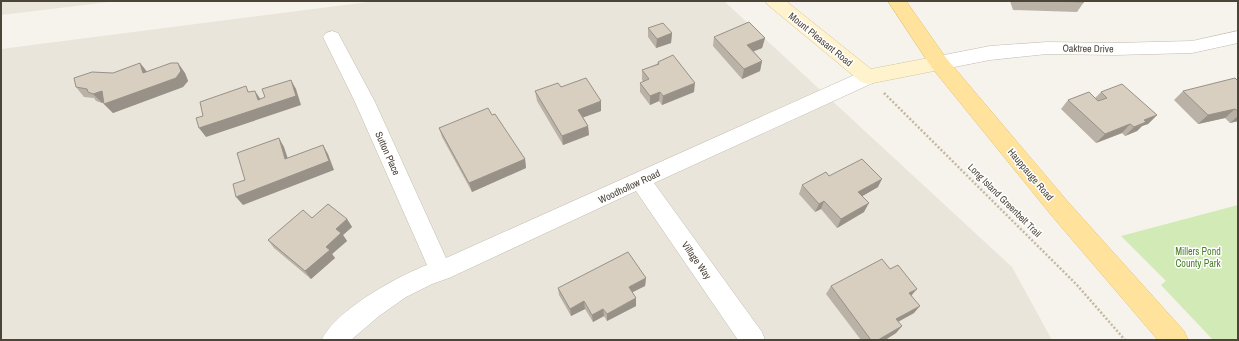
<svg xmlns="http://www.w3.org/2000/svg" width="1239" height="341" viewBox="0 0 1239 341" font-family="'Archivo Narrow',sans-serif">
<rect width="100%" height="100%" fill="#f6f3ec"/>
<g fill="#eae5da">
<polygon points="1,1 118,1 1,15"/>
<polygon points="376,1 724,1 1012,267 1052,340 1,340 1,49"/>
</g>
<polygon fill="#d2eab5" points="1238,205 1238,340 1213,340 1161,285 1166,281 1121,236"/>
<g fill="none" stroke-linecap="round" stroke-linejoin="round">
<g stroke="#c2bbae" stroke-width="1">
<g id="street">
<path d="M332,31L338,33L375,102L446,258L861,72L868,70L875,72L877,77L875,82L654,183L762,332L765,340H738L636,191L449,278L432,284L406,297L379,316L351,340H322C334,311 398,276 427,265L355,102L323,37L326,33Z"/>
<polygon points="1238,31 1238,43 1192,53 1115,55 1047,54 990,60 939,70 932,68 930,63 932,58 939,56 990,46 1047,42 1115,43 1192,41"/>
</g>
</g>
<g stroke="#d6c79b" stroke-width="1">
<polygon id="secondary" points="765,1 786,1 871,69 939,56 946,58 949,63 946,68 939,70 868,84 861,82 768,5"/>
</g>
<g stroke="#e6c16a" stroke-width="1">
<polygon id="primary" points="888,1 906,1 946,58 1068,202 1184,331 1188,340 1158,340 1052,216 932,68"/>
</g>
<polyline stroke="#c4b79f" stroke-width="2.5" stroke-dasharray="2 2" stroke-linecap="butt" points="884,93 1077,285 1125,340"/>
<use href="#street" fill="#fff" fill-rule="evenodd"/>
<use href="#secondary" fill="#fff3cd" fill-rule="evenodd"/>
<use href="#primary" fill="#ffe39c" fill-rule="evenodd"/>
</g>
<g fill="#bab2a6">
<polygon points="1010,1 1084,1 1084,2 1077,12 1013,10"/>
<polygon points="648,28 672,33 671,43 656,48 648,37"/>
<polygon points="714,37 765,38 762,48 753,51 762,61 760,71 742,79 713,46"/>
<polygon points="658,62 694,92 662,105 659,101 650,105 640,92 640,83 643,82 642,80 642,70 657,64"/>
<polygon points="140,63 147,72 185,73 188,81 183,87 113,113 104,104 104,102 102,103 96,101 94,98 84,97 76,87 113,73"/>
<polygon points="1238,81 1238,121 1230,123 1225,118 1198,124 1174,100 1183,91"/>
<polygon points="561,87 601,111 583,117 588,126 589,135 563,145 537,101 535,91"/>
<polygon points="1101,92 1157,115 1148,124 1142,126 1137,131 1125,136 1122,133 1096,143 1061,109 1068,100 1095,98"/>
<polygon points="492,115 525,159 526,168 472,192 442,137 439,128"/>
<polygon points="829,176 878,187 862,196 864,212 837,228 821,209 815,212 799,194 802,185"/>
<polygon points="312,218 347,219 352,227 343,235 347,241 332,254 335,258 311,279 274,248 268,240"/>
<polygon points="646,278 645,286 632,292 636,306 607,321 604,316 593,322 585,309 571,316 559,295 558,288"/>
<polygon points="831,286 912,296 914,313 898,322 902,326 896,333 885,340 861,340 826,294"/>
</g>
<g fill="#979187">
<polygon points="672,33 671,43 656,48 657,39"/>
<polygon points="765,38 762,48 745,55 747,45"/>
<polygon points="762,61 760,71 742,79 744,69"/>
<polygon points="140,63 148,73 143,73"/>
<polygon points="178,63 185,73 188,81 183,87 113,113 104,104"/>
<polygon points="291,80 296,89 301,105 206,137 199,128 258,100 255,91 261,100"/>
<polygon points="695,83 694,92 662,105 663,96"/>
<polygon points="102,91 110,100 102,103 93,94"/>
<polygon points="660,92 659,101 650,105 650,96"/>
<polygon points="601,101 601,111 579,119 578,110"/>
<polygon points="1235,109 1225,118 1198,124 1208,115"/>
<polygon points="1157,115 1148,124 1142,126 1137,131 1125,136 1134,127 1144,120"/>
<polygon points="1238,116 1238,121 1230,123"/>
<polygon points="1130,124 1122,133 1096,143 1105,134"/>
<polygon points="588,126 589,135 563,145 562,136"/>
<polygon points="279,138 284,147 291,168 285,159"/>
<polygon points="323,145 328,154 334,170 243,205 236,197"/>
<polygon points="525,159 526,168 472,192 469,183"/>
<polygon points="882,179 878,187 854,201 858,192"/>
<polygon points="824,201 821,209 815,212 819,204"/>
<polygon points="869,203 864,212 837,228 841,219"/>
<polygon points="347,219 352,227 343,235 347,241 332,254 335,258 311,279 305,271 326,247 336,229"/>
<polygon points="646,278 645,286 629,294 629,287"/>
<polygon points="917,289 911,296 909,293"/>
<polygon points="636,298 636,306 607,321 607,314"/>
<polygon points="584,301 585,309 571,316 570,309"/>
<polygon points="920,306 914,313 890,326 896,319"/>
<polygon points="603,309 604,316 593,322 592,315"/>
<polygon points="902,326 896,333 885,340 878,340"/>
</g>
<g fill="#d8cfc1" stroke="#979187">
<polygon points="1052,1 1084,1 1084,2"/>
<polygon points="749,22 765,38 747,45 762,61 744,69 714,37"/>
<polygon points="663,23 672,33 657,39 648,28"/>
<polygon points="673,55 695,83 663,96 660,92 650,96 640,83 649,79 642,70 659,64 658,62"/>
<polygon points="140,63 143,73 171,63 178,63 181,71 176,78 104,104 102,91 93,94 88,92 87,89 76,87 74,78 92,72 113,73"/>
<polygon points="586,78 601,101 578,110 588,126 562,136 535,91 558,83 561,87"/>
<polygon points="1235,78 1238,81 1238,111 1235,109 1208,115 1183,91"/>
<polygon points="291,80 296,96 199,128 196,118 203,116 200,102 246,86 248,92 255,91 258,100 265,97 262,89"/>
<polygon points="1122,84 1157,115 1144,120 1146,122 1134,127 1130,124 1105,134 1068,100 1089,92 1098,101 1107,98 1101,92"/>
<polygon points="488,108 492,115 495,114 525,159 469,183 439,128"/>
<polygon points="279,138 285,159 323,145 329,161 236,197 233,184 245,180 237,153"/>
<polygon points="862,159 882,179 858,192 869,203 841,219 824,201 819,204 802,185 826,172 829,176"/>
<polygon points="328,204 347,219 336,229 341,233 326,247 330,250 305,271 268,240 303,210 312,218"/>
<polygon points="628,252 646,278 629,287 636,298 607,314 603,309 592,315 584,301 570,309 558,288"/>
<polygon points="882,259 890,269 898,265 917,289 909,293 920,306 896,319 902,326 878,340 871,340 831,286"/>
</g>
<g text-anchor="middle" stroke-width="3" stroke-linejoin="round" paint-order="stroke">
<g font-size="10" fill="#4b4439" stroke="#fff">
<text transform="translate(821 39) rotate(39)" y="4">Mount Pleasant Road</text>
<text transform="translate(1088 48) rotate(1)" y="4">Oaktree Drive</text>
<text transform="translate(388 153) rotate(66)" y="4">Sutton Place</text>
<text transform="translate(1031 174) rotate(50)" y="4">Hauppauge Road</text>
<text transform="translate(629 186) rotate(-25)" y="4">Woodhollow Road</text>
<text transform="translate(1005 200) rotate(45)" y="4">Long Island Greenbelt Trail</text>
<text transform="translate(697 260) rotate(55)" y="4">Village Way</text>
</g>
<g font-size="10" fill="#4a7f2a" stroke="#fff">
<text x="1198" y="255">Millers Pond<tspan x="1198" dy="12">County Park</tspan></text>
</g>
</g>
<rect width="1239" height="341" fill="none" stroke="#4b4439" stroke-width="4"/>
</svg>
